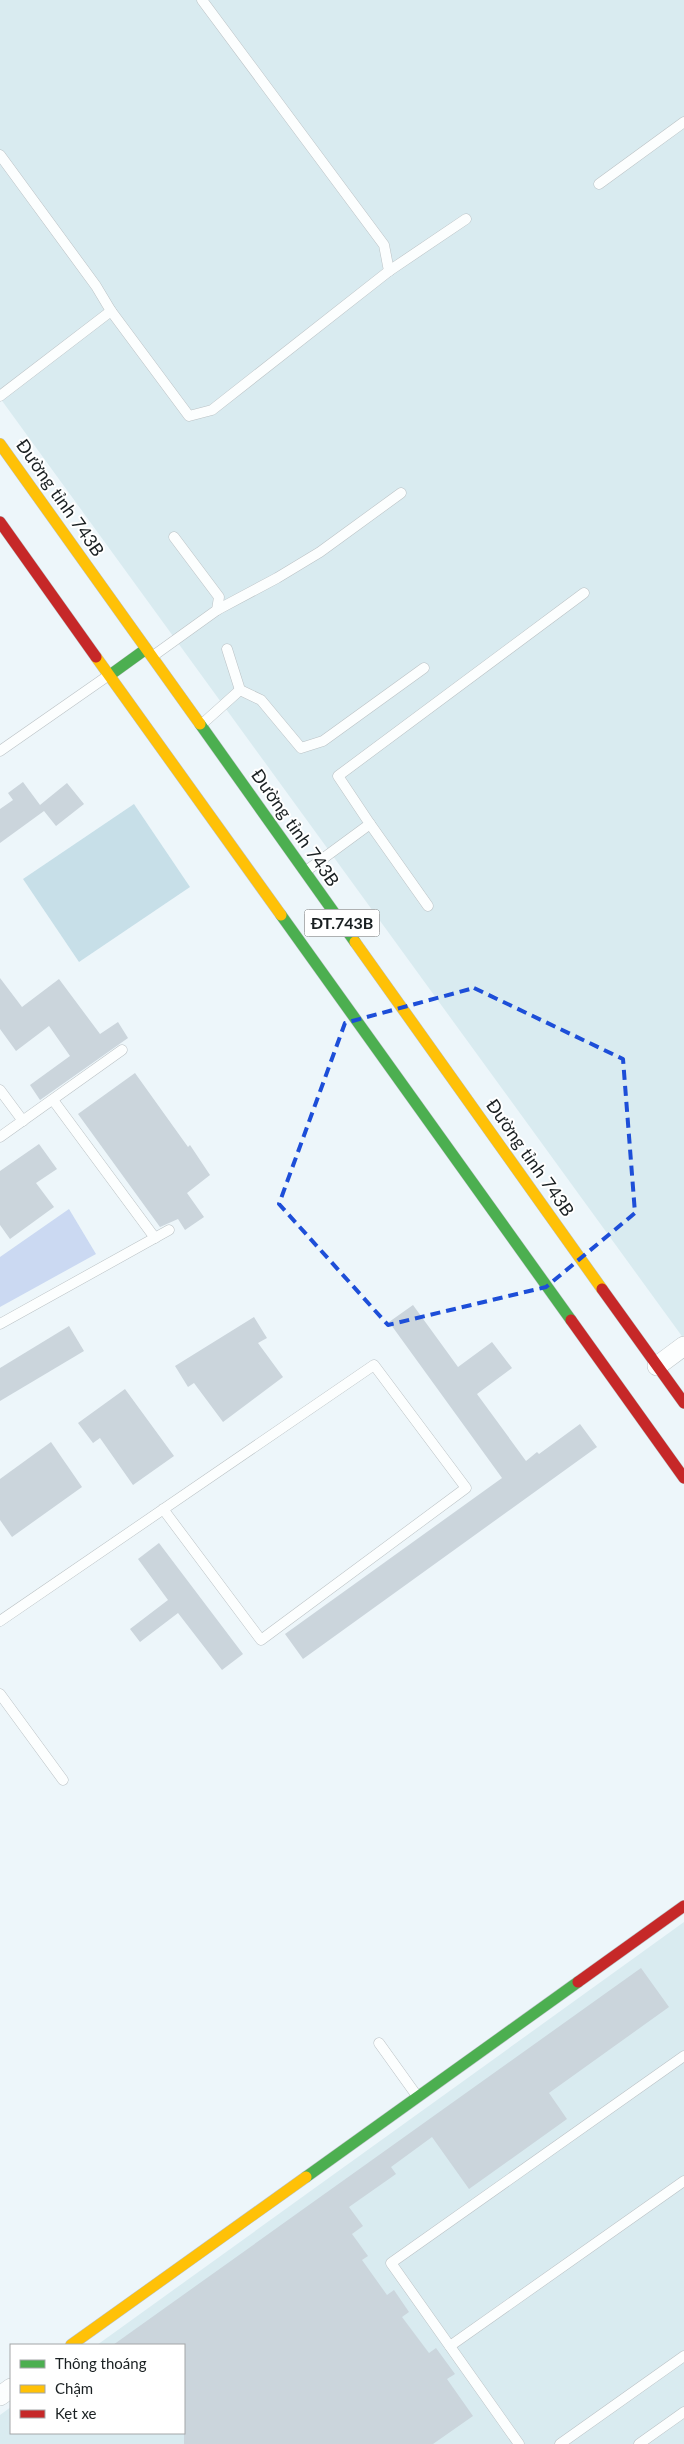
<svg xmlns="http://www.w3.org/2000/svg" width="684" height="2444" viewBox="0 0 684 2444" font-family="Lato,sans-serif">
<rect width="100%" height="100%" fill="#edf6fa"/>
<g fill="#d9ebf0">
<polygon points="0,0 684,0 684,1339 0,398"/>
<polygon points="684,1922 684,2444 0,2444 0,2415 11,2407 11,2433 184,2433 184,2345 97,2345"/>
</g>
<polygon fill="#c7dfe8" points="134,804 190,887 79,962 23,879"/>
<polygon fill="#cbd9f2" points="69,1209 96,1254 0,1307 0,1257"/>
<g fill="#cbd5dc">
<polygon points="23,782 40,805 67,783 84,804 56,826 44,811 0,843 0,809 13,800 8,793"/>
<polygon points="0,978 22,1007 59,979 100,1034 118,1022 128,1038 40,1100 30,1085 70,1056 49,1026 16,1051 0,1029"/>
<polygon points="135,1073 188,1147 190,1145 210,1175 187,1193 204,1217 185,1230 178,1219 160,1227 78,1114"/>
<polygon points="39,1144 57,1169 36,1183 54,1207 10,1239 0,1225 0,1171"/>
<polygon points="413,1305 458,1367 492,1342 512,1368 477,1394 526,1461 537,1452 539,1454 580,1424 597,1447 303,1659 285,1634 502,1478 389,1322"/>
<polygon points="254,1317 267,1338 258,1343 283,1377 223,1422 194,1383 188,1387 175,1366"/>
<polygon points="69,1326 84,1351 0,1401 0,1368"/>
<polygon points="125,1389 174,1456 133,1485 100,1438 93,1443 78,1423"/>
<polygon points="51,1442 82,1487 12,1537 0,1520 0,1479"/>
<polygon points="159,1543 243,1654 222,1670 178,1613 140,1642 130,1629 168,1600 138,1559"/>
<polygon points="641,1968 669,2007 549,2093 567,2119 469,2189 432,2137 391,2167 396,2174 349,2207 363,2226 352,2234 368,2256 362,2260 387,2295 394,2290 409,2312 402,2317 429,2353 436,2348 455,2374 447,2379 473,2416 433,2444 184,2444 184,2345 113,2345"/>
</g>
<g fill="none" stroke-linecap="round" stroke-linejoin="round">
<g stroke="#bbc2c5" stroke-width="11">
<g id="lane">
<polyline points="0,155 96,286 111,311 0,396"/>
<polyline points="599,184 684,122"/>
<polyline points="389,271 466,219"/>
<polyline points="111,311 189,416 212,410 389,271 384,245 202,0"/>
<polyline points="217,610 277,578 320,552 401,493"/>
<polyline points="227,649 240,690"/>
<polyline points="153,656 217,610 219,597 174,537"/>
<polyline points="201,725 240,690 261,700 301,748 323,741 424,668"/>
<polyline points="0,751 109,675"/>
<polyline points="370,824 428,906"/>
<polyline points="306,871 370,824 338,776 584,593"/>
<polyline points="0,1090 23,1121"/>
<polyline points="53,1100 155,1238"/>
<polyline points="0,1137 122,1050"/>
<polyline points="0,1324 169,1230"/>
<polyline points="0,1621 374,1365 466,1488 261,1640 163,1509"/>
<polyline points="0,1694 63,1780"/>
<polyline points="379,2043 417,2096"/>
<polyline points="450,2346 684,2181"/>
<polyline points="519,2444 391,2263 684,2056"/>
<polyline points="560,2444 684,2356"/>
<polyline points="639,2444 684,2412"/>
</g>
</g>
<g stroke="#bbc2c5" stroke-width="20">
<g id="street">
<polyline points="657,1366 684,1346"/>
<polyline points="0,2396 11,2388"/>
</g>
</g>
<g stroke="#bbc2c5" stroke-width="12">
<g id="fast">
<polyline points="110,675 146,649"/>
<polyline points="200,724 355,942"/>
<polyline points="281,915 571,1320"/>
<polyline points="306,2177 578,1982"/>
</g>
</g>
<g stroke="#bbc2c5" stroke-width="12">
<g id="slow">
<polyline points="0,444 200,724"/>
<polyline points="96,657 281,915"/>
<polyline points="355,942 602,1289"/>
<polyline points="71,2345 306,2177"/>
</g>
</g>
<g stroke="#bbc2c5" stroke-width="12">
<g id="jam">
<polyline points="0,522 96,657"/>
<polyline points="602,1289 684,1403"/>
<polyline points="571,1320 684,1478"/>
<polyline points="578,1982 684,1906"/>
</g>
</g>
<use href="#lane" stroke="#fcfefe" stroke-width="10"/>
<use href="#street" stroke="#fcfefe" stroke-width="19"/>
<use href="#fast" stroke="#4caf50" stroke-width="11"/>
<use href="#slow" stroke="#ffc107" stroke-width="11"/>
<use href="#jam" stroke="#c62828" stroke-width="11"/>
</g>
<path fill="none" stroke="#1d4ed8" stroke-width="4" stroke-dasharray="10 6" stroke-linejoin="round" d="M474,988L623,1059L635,1213L546,1287L388,1325L279,1204L345,1023Z"/>
<g text-anchor="middle" stroke-width="4" stroke-linejoin="round" paint-order="stroke">
<rect fill="#fff" stroke="#5f6364" stroke-width="1" x="304.5" y="909.5" width="75" height="27" rx="4"/>
<g font-size="16" font-weight="bold" fill="#1a2022">
<text x="342" y="929">ĐT.743B</text>
</g>
<g font-size="18" fill="#1a2022" stroke="#fff">
<text transform="translate(60 498) rotate(55)" y="6">Đường tỉnh 743B</text>
<text transform="translate(295 828) rotate(55)" y="6">Đường tỉnh 743B</text>
<text transform="translate(530 1158) rotate(55)" y="6">Đường tỉnh 743B</text>
</g>
</g>
<rect x="10" y="2344" width="175" height="90" fill="#ffffff" stroke="#a3a6a7"/>
<rect x="20" y="2360" width="25" height="8" fill="#4caf50" stroke="#a3a6a7"/>
<text x="55" y="2369" font-size="15" fill="#1a2022">Thông thoáng</text>
<rect x="20" y="2385" width="25" height="8" fill="#ffc107" stroke="#a3a6a7"/>
<text x="55" y="2394" font-size="15" fill="#1a2022">Chậm</text>
<rect x="20" y="2410" width="25" height="8" fill="#c62828" stroke="#a3a6a7"/>
<text x="55" y="2419" font-size="15" fill="#1a2022">Kẹt xe</text>
</svg>
